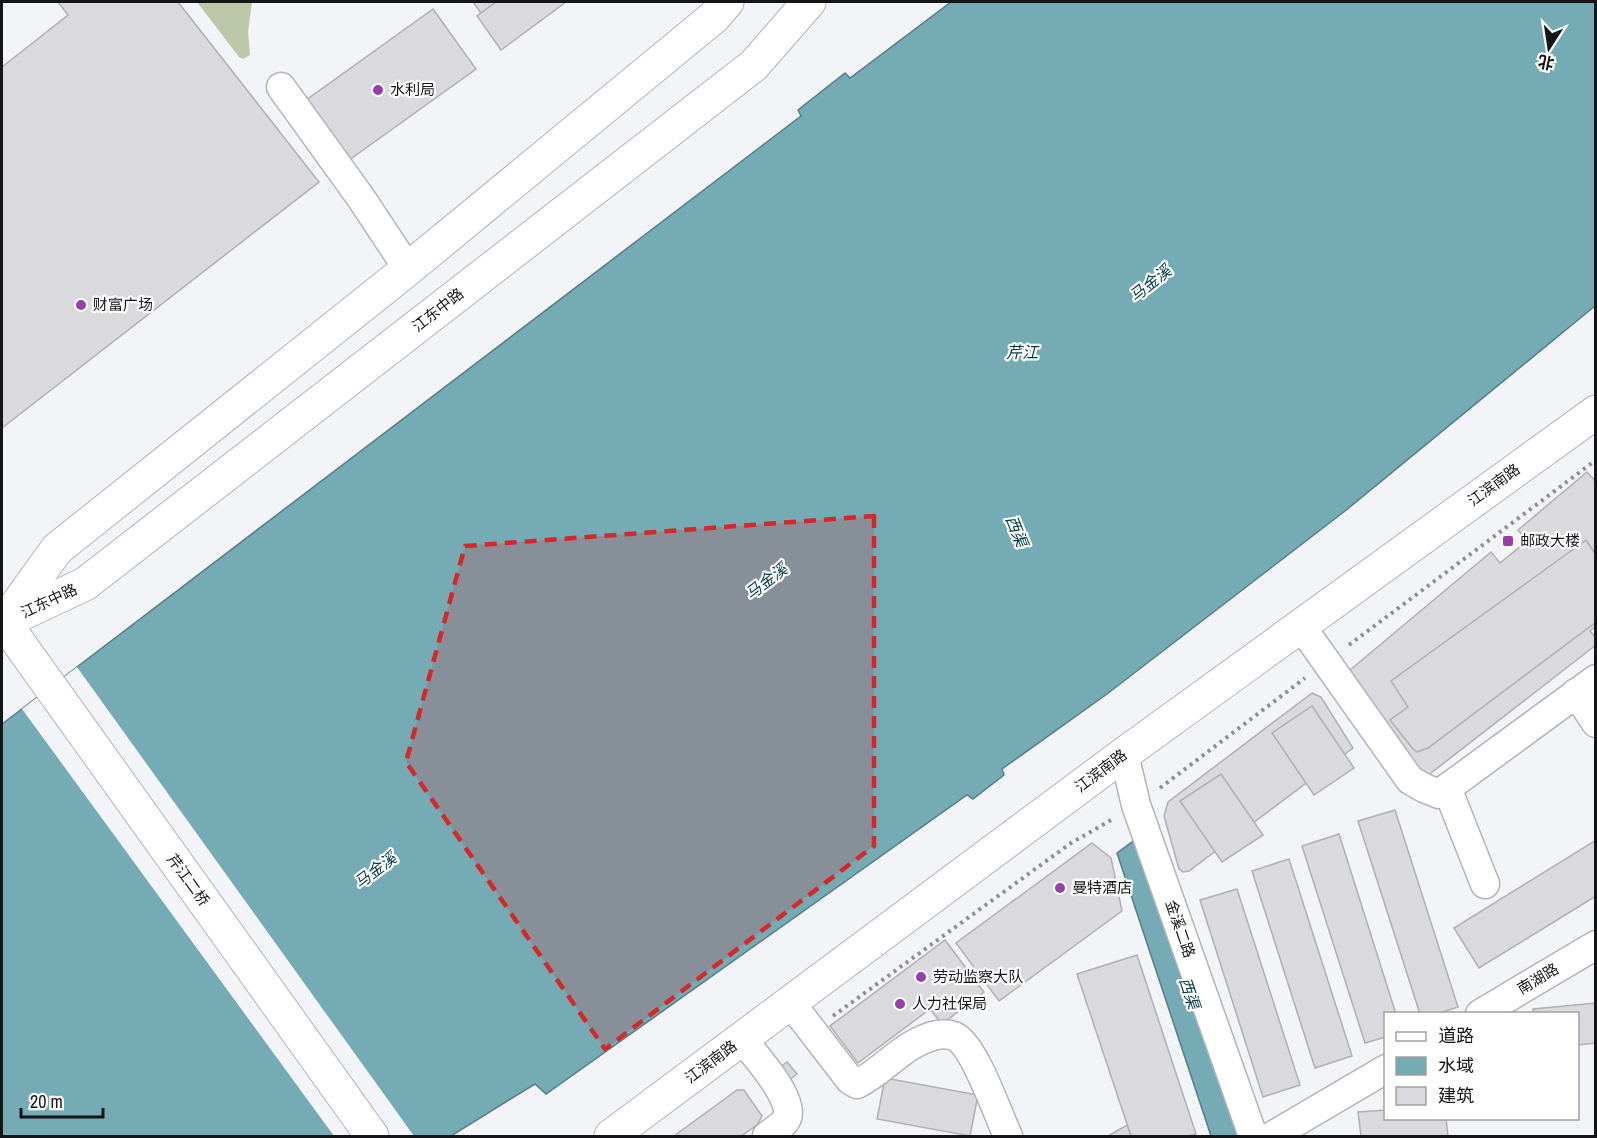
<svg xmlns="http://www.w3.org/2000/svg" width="1597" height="1138" viewBox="0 0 1597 1138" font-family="'Archivo Narrow','Noto Sans SC',sans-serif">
<rect width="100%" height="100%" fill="#f2f4f8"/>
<polygon fill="#bcc7a7" points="197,2 252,2 248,32 250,55 243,59 239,57"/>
<g fill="#74abb4" stroke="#587e85" stroke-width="1.5">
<polygon points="951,2 1595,2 1595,306 1345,511 1107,694 1002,769 1004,775 973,799 967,795 546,1094 535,1084 451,1136 2,1136 2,724 801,116 798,110 845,73 850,78"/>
<polygon points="1136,839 1244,1136 1211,1136 1117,853"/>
</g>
<polygon fill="#f2f4f8" points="77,667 414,1136 334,1136 22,709"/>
<g fill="#dad9dd" stroke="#b0afb3" stroke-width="1.5">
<polygon points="58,2 178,2 319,182 2,428 2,67 68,15"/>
<polygon points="473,2 543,2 550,11 503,44"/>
<polygon points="496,2 566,2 501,50 477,16"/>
<polygon points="433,9 476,69 345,163 302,103"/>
<polygon points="1587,472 1596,482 1596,626 1590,631 1596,638 1596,645 1422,780 1344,675 1491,552 1500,563 1527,541 1518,530"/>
<polygon points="1586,540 1596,555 1596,622 1428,748 1417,752 1413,749 1390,720 1408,707 1391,681"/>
<polygon points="1312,693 1321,697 1353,748 1189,871 1183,872 1179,869 1164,816 1168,802"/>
<polygon points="1312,706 1354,768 1314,795 1272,733"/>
<polygon points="1221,774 1263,835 1222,862 1180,801"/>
<polygon points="1395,810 1458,1007 1437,1014 1420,1014 1358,821"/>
<polygon points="1339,834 1396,1014 1386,1014 1386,1037 1365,1043 1302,846"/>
<polygon points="1596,840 1596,896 1479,968 1454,928"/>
<polygon points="1092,843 1111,858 1122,911 999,1001 956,943"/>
<polygon points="1289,859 1352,1056 1315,1068 1252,871"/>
<polygon points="1237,889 1300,1085 1263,1097 1200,900"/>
<polygon points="945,940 984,992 942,1024 930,1009 858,1063 830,1026"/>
<polygon points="1137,955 1196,1134 1188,1136 1131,1136 1077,974"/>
<polygon points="1596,1003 1596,1043 1578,1045 1578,1014 1534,1014 1533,1009"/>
<polygon points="787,1062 797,1074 784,1084 774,1072"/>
<polygon points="885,1078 978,1095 970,1136 877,1119"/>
<polygon points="737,1090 744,1090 762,1116 757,1125 741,1136 674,1136"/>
<polygon points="1386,1110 1386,1118 1446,1118 1448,1136 1361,1136 1358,1112"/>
<polygon points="1127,1125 1131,1136 1108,1136"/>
</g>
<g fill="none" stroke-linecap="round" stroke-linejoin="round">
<g stroke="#b2b4b8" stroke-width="31">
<g id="minor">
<polyline points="281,87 361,198 408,269"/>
<polyline points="1301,626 1410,780 1424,788 1439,794 1596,679"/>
<polyline points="1576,693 1596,723"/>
<polyline points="1124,754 1136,805 1253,1136"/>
<polyline points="1447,788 1485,884"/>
<path d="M790,1002L850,1080L857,1084C878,1074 894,1055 914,1044C925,1038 941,1031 954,1036C974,1044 998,1115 1008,1136"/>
<polyline points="1480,1014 1596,945"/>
<path d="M742,1039C754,1054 795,1099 787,1118C784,1125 773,1131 767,1136"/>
<polyline points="1272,1136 1386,1069"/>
</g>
</g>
<g stroke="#b2b4b8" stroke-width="35">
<g id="major">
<polyline points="5,621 57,549 408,269 714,17 727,2"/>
<polyline points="4,622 85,584 754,65 809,2"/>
<polyline points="4,622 372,1136"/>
<polyline points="611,1136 1124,754 1596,412"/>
</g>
</g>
<g stroke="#8e8f92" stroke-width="4" stroke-dasharray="3 4.5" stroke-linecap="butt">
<polyline points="1349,645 1596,460"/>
<polyline points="1160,788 1305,678"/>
<polyline points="833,1016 1071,843 1111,820"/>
</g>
<use href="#minor" stroke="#fff" stroke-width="28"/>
<use href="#major" stroke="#fff" stroke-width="33"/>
</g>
<path fill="#d62828" fill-opacity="0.2" stroke="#d62828" stroke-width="4.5" stroke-dasharray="12 8" stroke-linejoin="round" d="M874,516V846L605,1049L406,762L465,546Z"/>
<g fill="#973fab" stroke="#fff" stroke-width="2">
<circle cx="378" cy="90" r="6"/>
<circle cx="81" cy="305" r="6"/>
<rect x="1502" y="535" width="12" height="12" rx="3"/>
<circle cx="1060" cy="888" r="6"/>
<circle cx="921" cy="977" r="6"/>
<circle cx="900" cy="1004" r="6"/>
</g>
<g text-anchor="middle" stroke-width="4.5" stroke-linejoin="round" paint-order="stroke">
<g font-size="15" fill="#151517" stroke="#fff" text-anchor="start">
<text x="390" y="95">水利局</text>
<text x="93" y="310">财富广场</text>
<text x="1520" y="546">邮政大楼</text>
<text x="1072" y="893">曼特酒店</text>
<text x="933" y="982">劳动监察大队</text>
<text x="912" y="1009">人力社保局</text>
</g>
<g font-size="15" fill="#151517" stroke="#fff">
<text transform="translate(438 310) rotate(-38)" y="5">江东中路</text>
<text transform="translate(1494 485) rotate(-36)" y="5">江滨南路</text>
<text transform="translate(49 601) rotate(-25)" y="5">江东中路</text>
<text transform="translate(1101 771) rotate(-37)" y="5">江滨南路</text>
<text transform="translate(188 880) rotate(54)" y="5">芹江二桥</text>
<text transform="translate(1180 929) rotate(71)" y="5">金溪二路</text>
<text transform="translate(1538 979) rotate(-31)" y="5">南湖路</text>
<text transform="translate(711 1062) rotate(-37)" y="5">江滨南路</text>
</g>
<g font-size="16" font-style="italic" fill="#043b42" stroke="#fff">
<text transform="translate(1150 283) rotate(-39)" y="6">马金溪</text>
<text x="1022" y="358">芹江</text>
<text transform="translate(1017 531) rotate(68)" y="6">西渠</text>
<text transform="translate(766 581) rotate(-37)" y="6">马金溪</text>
<text transform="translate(375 870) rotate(-37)" y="6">马金溪</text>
<text transform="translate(1190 993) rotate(71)" y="6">西渠</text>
</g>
</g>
<rect width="1597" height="1138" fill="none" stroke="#151517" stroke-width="6"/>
<rect x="1384" y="1012" width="195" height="108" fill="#ffffff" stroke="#a1a1a2" stroke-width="1.5"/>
<rect x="1396" y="1032" width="30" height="9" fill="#ffffff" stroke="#a1a1a2" stroke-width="1.5"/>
<text x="1438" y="1042" font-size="18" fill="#151517">道路</text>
<rect x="1396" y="1057" width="30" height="18" fill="#74abb4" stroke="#a1a1a2" stroke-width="1.5"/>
<text x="1438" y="1072" font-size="18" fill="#151517">水域</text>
<rect x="1396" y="1087" width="30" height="18" fill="#dad9dd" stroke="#a1a1a2" stroke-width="1.5"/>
<text x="1438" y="1102" font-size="18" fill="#151517">建筑</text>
<g transform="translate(1549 48) rotate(192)" stroke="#ffffff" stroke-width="4.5" paint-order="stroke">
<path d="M0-4.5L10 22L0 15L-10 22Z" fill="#151517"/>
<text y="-9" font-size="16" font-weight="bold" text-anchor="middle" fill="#151517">北</text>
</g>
<path d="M21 1108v9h82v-9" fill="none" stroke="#151517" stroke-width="3"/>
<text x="30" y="1108" font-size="18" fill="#151517" stroke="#ffffff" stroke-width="4.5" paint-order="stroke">20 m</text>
</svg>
